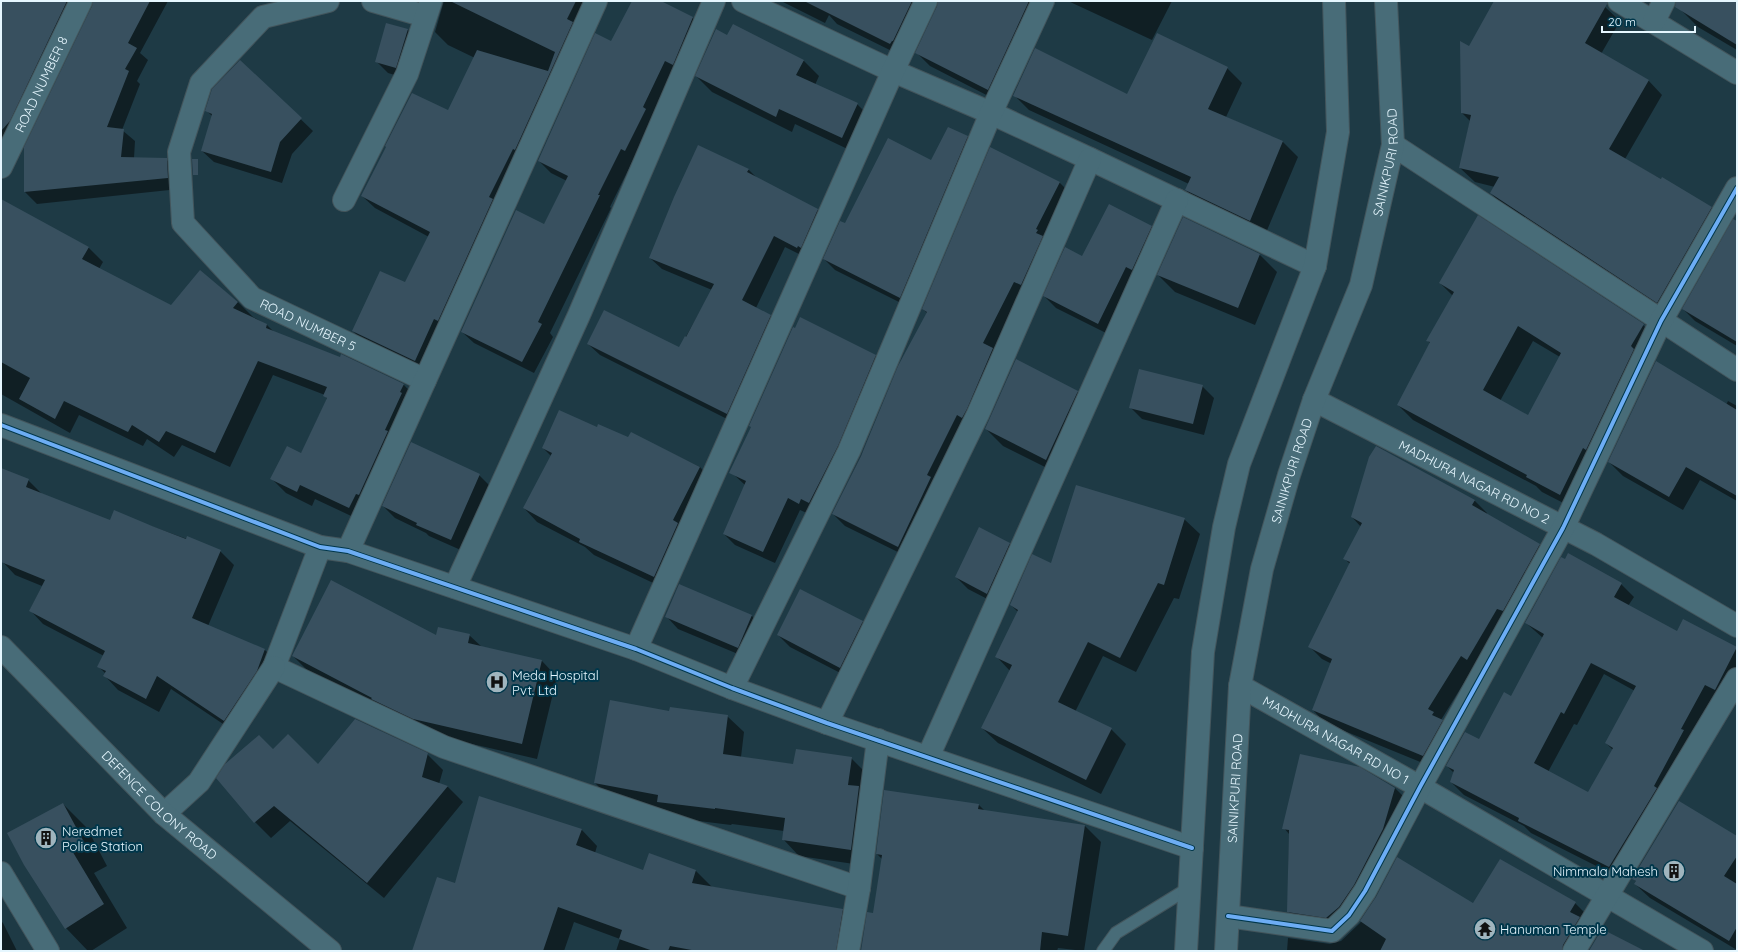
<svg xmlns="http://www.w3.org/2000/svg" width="1738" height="952" viewBox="0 0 1738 952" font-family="Quicksand,sans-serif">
<rect width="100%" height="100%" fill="#1e3a45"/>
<g fill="#0007" fill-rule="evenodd">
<polygon points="13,1 89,1 1,144 1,17"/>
<polygon points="94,1 168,1 140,53 148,60 137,81 140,84 122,130 135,141 134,158 166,159 178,171 179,189 37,204 25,192"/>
<polygon points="444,1 594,1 428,373 366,344 353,331 405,284 429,237 375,208 362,196 449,112 475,58 448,45 435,32"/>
<polygon points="633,1 659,1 693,18 705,30 637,162 633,160 610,207 611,208 550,333 553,337 534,373 474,343 462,332 544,225 567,181 551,173 539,161 612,42"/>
<polygon points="781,1 1054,1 1002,103 930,66 917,53 939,2 933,4 904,57 837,24 829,15 825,23"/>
<polygon points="1068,1 1172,1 1152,40"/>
<polygon points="1495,1 1595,1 1605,7 1620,21 1601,54 1648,80 1662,95 1625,159 1711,207 1726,222 1671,316 1505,208 1491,193 1495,187 1475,182 1460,168 1470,121 1462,113 1469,48"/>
<polygon points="1687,1 1737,1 1737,50 1698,27 1681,10"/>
<polygon points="387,24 408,30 420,42 408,79 388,73 376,61"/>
<polygon points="728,36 804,61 819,76 815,85 857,104 873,120 858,154 795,124 792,132 712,92 696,76"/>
<polygon points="240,61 313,131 292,154 282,183 214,162 202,151 212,116 206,110"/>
<polygon points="1227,68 1242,83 1226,117 1283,142 1298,157 1265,235 1201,205 1186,190 1189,184 1029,110 1014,95 1128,95"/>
<polygon points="967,137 978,148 911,308 835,270 824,259 845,225"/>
<polygon points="748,169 758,179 817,210 829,222 809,259 785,247 756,308 770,316 782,328 739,425 600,355 588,344 679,349 712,290 662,269 650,258"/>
<polygon points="1059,182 1071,194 910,558 845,526 833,514 861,456 927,313 923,309"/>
<polygon points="1,201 88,247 103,262 99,269 171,307 200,272 238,302 253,317 267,325 274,332 404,385 418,400 364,522 315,499 312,506 286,493 272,479 301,454 327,399 325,395 273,375 230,467 182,445 174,457 147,439 143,446 79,415 70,433 1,394"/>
<polygon points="1737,223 1737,346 1695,321 1683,309"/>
<polygon points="1151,226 1163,238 1110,335 1056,308 1044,296 1083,257"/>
<polygon points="1260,255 1277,272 1255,325 1175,292 1158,275"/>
<path d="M1440,283L1643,325L1658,340L1575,509L1542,492L1536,486L1413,420L1398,405L1430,343L1428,341L1453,296ZM1533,341L1560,357L1529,416L1500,401Z"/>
<polygon points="875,356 887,367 811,515 800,510 775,563 735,545 724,534 745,485 731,472"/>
<polygon points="1202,386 1214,398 1204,435 1142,419 1130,407"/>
<polygon points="1077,392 1095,409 1063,476 1003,446 986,429"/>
<polygon points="1728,401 1737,406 1737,501 1700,480 1683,510 1623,476 1609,462 1726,405"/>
<polygon points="597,429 628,439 631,433 700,467 713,481 668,590 594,555 585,547 537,522 524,508 551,456 543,448"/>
<polygon points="1376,447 1475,501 1487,513 1487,515 1539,545 1552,558 1473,668 1441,720 1455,734 1435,768 1325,723 1313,710 1332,664 1322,659 1310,647 1350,564 1344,558 1361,527 1352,517"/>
<polygon points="1,469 28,480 42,494 110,522 151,526 220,551 234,565 208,626 265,650 278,664 238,734 171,689 159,712 118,690 105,676 106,674 98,666 104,656 43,624 30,610 42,586 15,575 1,560"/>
<polygon points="479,475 491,487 463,551 429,536 426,533 395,518 383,506"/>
<polygon points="1184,519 1200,534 1179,599 1174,598 1136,672 1103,656 1075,712 1111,729 1126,744 1101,794 998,743 982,728 1010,671 996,656 1018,612 1011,605 1051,565"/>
<polygon points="1009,544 1021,556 999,605 968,589 956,577"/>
<path d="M1621,584L1634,597L1628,606L1677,632L1737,649V683L1622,879L1531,833L1524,826L1464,795L1451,782L1454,773L1447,766L1479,741L1512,697L1543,638L1526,623ZM1604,674L1635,691L1606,743L1613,750L1588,794L1548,772L1574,724L1577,725Z"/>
<polygon points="679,585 752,616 763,628 750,659 678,629 667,617"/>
<polygon points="862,622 874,633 852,679 790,647 778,635"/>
<polygon points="469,635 482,647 542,661 557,677 537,759 429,734 308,671 293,656 437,636"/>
<polygon points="670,712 727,716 744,732 741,757 794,765 851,758 868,775 868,866 799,856 783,839 784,831 732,824 731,825 675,818 666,810 611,799 595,783"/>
<polygon points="273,750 318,765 427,754 443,770 439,784 447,786 463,802 384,898 290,821 271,838 255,822"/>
<polygon points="1395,788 1407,800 1351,919 1300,923 1288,911 1289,834 1284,828"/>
<polygon points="63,804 87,828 107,866 94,873 127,928 91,951 88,951 66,928"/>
<polygon points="979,805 985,811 1085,826 1101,842 1084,951 1058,948 1057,951 862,951 874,914 882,859 877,854"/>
<polygon points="581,829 597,846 595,853 644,871 696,871 712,887 842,910 858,926 854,951 616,951 620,939 574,922 564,951 413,951 455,884"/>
<polygon points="1737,837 1737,950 1650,898 1635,884 1637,882 1633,879"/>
<polygon points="1500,860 1575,903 1589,917 1581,951 1287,951 1288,938 1330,944 1341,941 1360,923 1377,897 1473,905"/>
<polygon points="1,921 3,923 17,951 1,951"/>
</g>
<g fill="#38505f" fill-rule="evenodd">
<polygon points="1,1 67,1 10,121 1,131"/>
<polygon points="93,1 150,1 128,43 137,48 125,69 129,71 107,127 124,129 121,157 167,158 168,178 24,192 24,147 92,6"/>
<polygon points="450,1 576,1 567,19 573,22 515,150 513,149 489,197 493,199 438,321 434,319 415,361 352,331 380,271 405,282 430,232 361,196 386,147 385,146 412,93 448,110 477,50 548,71 555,52"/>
<polygon points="632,1 661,1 693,17 673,65 665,61 643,107 646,109 625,151 621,149 598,195 600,195 538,322 542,324 522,362 461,332 516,210 544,224 568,176 538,161 595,33 611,41"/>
<polygon points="804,1 912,1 893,41 892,41 890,44"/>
<polygon points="938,1 1029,1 988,90 915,53 937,6"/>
<polygon points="1494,1 1607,1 1607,4 1585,43 1649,80 1609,149 1661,179 1662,177 1712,207 1657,303 1490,193 1499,177 1459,168 1471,115 1461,113 1460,41 1469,46"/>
<polygon points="1676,1 1737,1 1737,45 1675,7"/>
<polygon points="386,23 408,29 396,68 375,62"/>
<polygon points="733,24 804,60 796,75 858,103 842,138 779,109 776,117 695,76 716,29 727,35"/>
<polygon points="1157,33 1228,67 1208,109 1283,141 1250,221 1185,190 1191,177 1013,96 1035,48 1127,94"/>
<polygon points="240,60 302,118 280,142 271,172 201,151 212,114 205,111 212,89"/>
<polygon points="948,127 968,136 900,298 823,259 840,221 845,223 888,138 931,160"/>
<polygon points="698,145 749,169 747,172 818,209 801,248 798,246 797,248 774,236 742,300 771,315 727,414 587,344 604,310 679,347 685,336 686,337 714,284 649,258 674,197"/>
<polygon points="990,147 1060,182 1036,229 1038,230 1036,233 1043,236 1021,285 1014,282 983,343 993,348 967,409 962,418 957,415 927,475 931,477 898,547 832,514 861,456 898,366 927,312 922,309"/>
<polygon points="192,159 198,159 198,175 193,175"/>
<polygon points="1,199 89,247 82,259 171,305 200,270 238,302 233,308 267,324 266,328 340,357 341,354 404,384 400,392 402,393 385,430 388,431 359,495 356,494 349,508 300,485 297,492 270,479 287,446 301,453 327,398 323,396 327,387 258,361 215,453 166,431 159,442 132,425 128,432 64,401 55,419 19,399 30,378 1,362"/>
<polygon points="1109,204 1152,226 1132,270 1126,267 1098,324 1043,296 1065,247 1082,256"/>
<path d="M1478,215L1644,324L1631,346L1634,349L1586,450L1583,448L1560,495L1526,477L1527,475L1397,405L1430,342L1426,341L1454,292L1439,283ZM1518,326L1561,353L1528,415L1483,390Z"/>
<polygon points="1183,217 1260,254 1238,308 1157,275"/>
<polygon points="1733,219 1737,221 1737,342 1682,309"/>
<polygon points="800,317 876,355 838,446 809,503 801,499 799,504 788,498 763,552 723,534 746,481 729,473 751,427 749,426 793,327 795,328"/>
<polygon points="1016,359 1078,391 1046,460 985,429"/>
<polygon points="1656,361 1737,410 1737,496 1686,467 1669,497 1608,462"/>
<polygon points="1139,369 1203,385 1193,424 1129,408"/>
<polygon points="559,410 597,427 598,424 628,437 631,432 700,467 673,520 678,523 654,577 579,542 580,539 523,508 552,453 542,448"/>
<polygon points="411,442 480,474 451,540 416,525 417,523 382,506"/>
<polygon points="1376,446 1475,500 1472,505 1540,544 1503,611 1497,609 1467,660 1461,656 1428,709 1434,712 1432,715 1443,720 1423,756 1312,710 1332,659 1308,647 1350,562 1343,559 1362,523 1351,517 1369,457"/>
<polygon points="1,468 29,479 26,487 110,520 114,510 152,526 186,539 187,536 221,550 192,618 265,649 257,671 224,721 157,676 146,699 103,676 106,671 97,667 105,651 29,611 45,580 1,562"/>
<polygon points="1076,485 1185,518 1164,585 1158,583 1120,658 1088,642 1058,702 1112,728 1086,780 981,728 1012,665 995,657 1018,610 1010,605 1032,554 1051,563"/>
<polygon points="979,527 1010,543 987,594 955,577"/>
<path d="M1568,553L1622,583L1614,597L1677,631L1683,619L1737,647L1715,690L1705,685L1681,729L1684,730L1654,786L1657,788L1609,867L1518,821L1519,818L1450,782L1454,770L1446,766L1465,732L1479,739L1504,692L1511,696L1544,634L1525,623L1561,557L1565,559ZM1591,663L1636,686L1605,743L1613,748L1588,792L1534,763L1561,712L1564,714Z"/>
<polygon points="331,580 436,635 438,627 470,634 468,643 542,660 522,744 413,719 371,699 372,698 292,656"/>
<polygon points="679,584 752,615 738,648 665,617"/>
<polygon points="800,589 863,621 840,668 777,635"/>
<polygon points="610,700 669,711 670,707 728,715 723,754 793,764 796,749 852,757 848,785 859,786 851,850 782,840 785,818 715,808 715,809 657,802 658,795 594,783"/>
<polygon points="355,719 426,752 428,753 422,777 448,786 367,883 274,806 254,823 216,778 225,764 259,735 273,749 288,734 318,764"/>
<polygon points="1300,754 1360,767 1395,788 1383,829 1354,885 1339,907 1326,918 1287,912 1289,830 1282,829"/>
<polygon points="884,790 979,804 978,809 1085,825 1068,936 1042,932 1040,951 861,951 867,912 873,913 882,855 876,854"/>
<polygon points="479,796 582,829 576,845 643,870 649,853 696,870 692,883 843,909 836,951 697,951 670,946 668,951 653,951 619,939 622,930 558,907 543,951 412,951 437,877 455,883"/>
<polygon points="1679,801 1737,836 1737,856 1724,876 1737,884 1737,927 1729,941 1634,884 1636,881 1632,879"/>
<polygon points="63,803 84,842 71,849 104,904 65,929 24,865 7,833"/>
<polygon points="1397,857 1473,903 1500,859 1576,902 1570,912 1580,917 1563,945 1562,951 1380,951 1386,939 1360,921 1376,897"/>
<polygon points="1602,929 1645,951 1589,951"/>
</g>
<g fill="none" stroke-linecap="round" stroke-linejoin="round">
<g stroke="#43555c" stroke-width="14">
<polyline id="lane" points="1103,951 1116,933 1189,888"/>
</g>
<g stroke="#43555c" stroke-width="24">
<g id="street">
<path id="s1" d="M328,1L263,17L201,83L179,152L183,223L252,298L425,380"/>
<polyline points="373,1 425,16"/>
<polyline points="743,1 893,71 991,113 1090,159 1315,266"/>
<polyline points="1619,1 1737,73"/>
<polyline points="1654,21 1664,1"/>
<polyline points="1393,145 1737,370"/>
<path id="s2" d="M1,167L81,1"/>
<polyline points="344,200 407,74 431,1"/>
<path id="s3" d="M1314,400L1596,544L1737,626"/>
<polyline points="1,425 320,547 348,551 636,649 732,688 827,723 1192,848"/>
<polyline points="320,547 274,667 444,747 859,888"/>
<polyline points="348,551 596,1"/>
<polyline points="455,587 579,315 714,1"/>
<polyline points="636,649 893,71 926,1"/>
<path id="s4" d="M1240,686L1420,787L1702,951"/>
<polyline points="732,688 849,451 991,113 1043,1"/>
<polyline points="827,723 978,414 1090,159"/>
<polyline points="928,757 1177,200"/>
<polyline points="164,814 199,782 274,667"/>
<polyline points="1,873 48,951"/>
<polyline points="1228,916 1332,931 1349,915 1365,891 1420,787 1563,528 1661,321 1737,188"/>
<polyline points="848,951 859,888 878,740"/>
<polyline points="1574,951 1737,679"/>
</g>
</g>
<g stroke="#43555c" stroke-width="24">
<g id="secondary">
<path id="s5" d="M1,647L164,814L330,951"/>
<polyline points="1186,951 1203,652 1224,527 1239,464 1315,266 1338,132 1334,1"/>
<path id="s6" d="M1226,951L1240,686L1262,569L1289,475L1314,400L1361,285L1393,145L1386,1"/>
</g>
</g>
<use href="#lane" stroke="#486c78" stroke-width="12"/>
<use href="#street" stroke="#486c78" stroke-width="22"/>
<use href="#secondary" stroke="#486c78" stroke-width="22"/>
<g stroke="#00374b" stroke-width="6">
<g id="cycleway">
<polyline points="1,425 320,547 348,551 636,649 732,688 827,723 1192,848"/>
<polyline points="1228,916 1332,931 1349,915 1365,891 1420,787 1563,528 1661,321 1737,188"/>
</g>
</g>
<use href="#cycleway" stroke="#6dadf4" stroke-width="4"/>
</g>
<defs>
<g id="hospital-disc" transform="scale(1.15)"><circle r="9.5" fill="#a0b5be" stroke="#00374b"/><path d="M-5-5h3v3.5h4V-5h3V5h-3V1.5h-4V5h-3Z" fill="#111"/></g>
<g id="building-disc" transform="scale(1.15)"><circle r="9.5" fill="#a0b5be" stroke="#00374b"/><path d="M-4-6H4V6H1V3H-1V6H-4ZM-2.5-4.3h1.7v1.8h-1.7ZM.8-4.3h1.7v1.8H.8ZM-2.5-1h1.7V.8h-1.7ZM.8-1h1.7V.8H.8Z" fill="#111"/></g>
<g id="temple-disc" transform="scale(1.15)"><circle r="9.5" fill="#a0b5be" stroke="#00374b"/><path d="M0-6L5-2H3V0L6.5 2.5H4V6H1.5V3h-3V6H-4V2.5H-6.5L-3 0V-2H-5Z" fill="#111"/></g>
</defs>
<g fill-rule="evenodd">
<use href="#hospital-disc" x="497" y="682"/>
<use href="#building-disc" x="46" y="838"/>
<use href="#building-disc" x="1674" y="871"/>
<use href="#temple-disc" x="1485" y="929"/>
</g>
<g text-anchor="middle" stroke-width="4" stroke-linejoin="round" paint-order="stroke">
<g font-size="13" fill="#e6f7ff" stroke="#00374b">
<text dy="5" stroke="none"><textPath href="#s2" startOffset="92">ROAD NUMBER 8</textPath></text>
<text dy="5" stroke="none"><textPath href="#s6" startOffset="811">SAINIKPURI ROAD</textPath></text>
<text dy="5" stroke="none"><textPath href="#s1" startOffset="465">ROAD NUMBER 5</textPath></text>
<text dy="5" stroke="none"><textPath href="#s6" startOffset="487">SAINIKPURI ROAD</textPath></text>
<text dy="5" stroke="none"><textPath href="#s3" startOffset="180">MADHURA NAGAR RD NO 2</textPath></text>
<text dy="5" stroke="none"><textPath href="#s4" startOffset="110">MADHURA NAGAR RD NO 1</textPath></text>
<text dy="5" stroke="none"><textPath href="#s6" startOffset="163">SAINIKPURI ROAD</textPath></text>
<text dy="5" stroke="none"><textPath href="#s5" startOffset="224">DEFENCE COLONY ROAD</textPath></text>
</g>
<g font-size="13" fill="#e6f7ff" stroke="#00374b" text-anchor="start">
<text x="512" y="680">Meda Hospital<tspan x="512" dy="15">Pvt. Ltd</tspan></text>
<text x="62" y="836">Neredmet<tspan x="62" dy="15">Police Station</tspan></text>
<text x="1658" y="876" text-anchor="end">Nimmala Mahesh</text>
<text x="1500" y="934">Hanuman Temple</text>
</g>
</g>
<rect width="1738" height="952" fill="none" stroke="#e6f7ff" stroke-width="4"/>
<path d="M1602 26v6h93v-6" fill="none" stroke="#e6f7ff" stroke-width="2"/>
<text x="1608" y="26" font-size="12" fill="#e6f7ff" stroke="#00374b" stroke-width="3" paint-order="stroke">20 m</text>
</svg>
